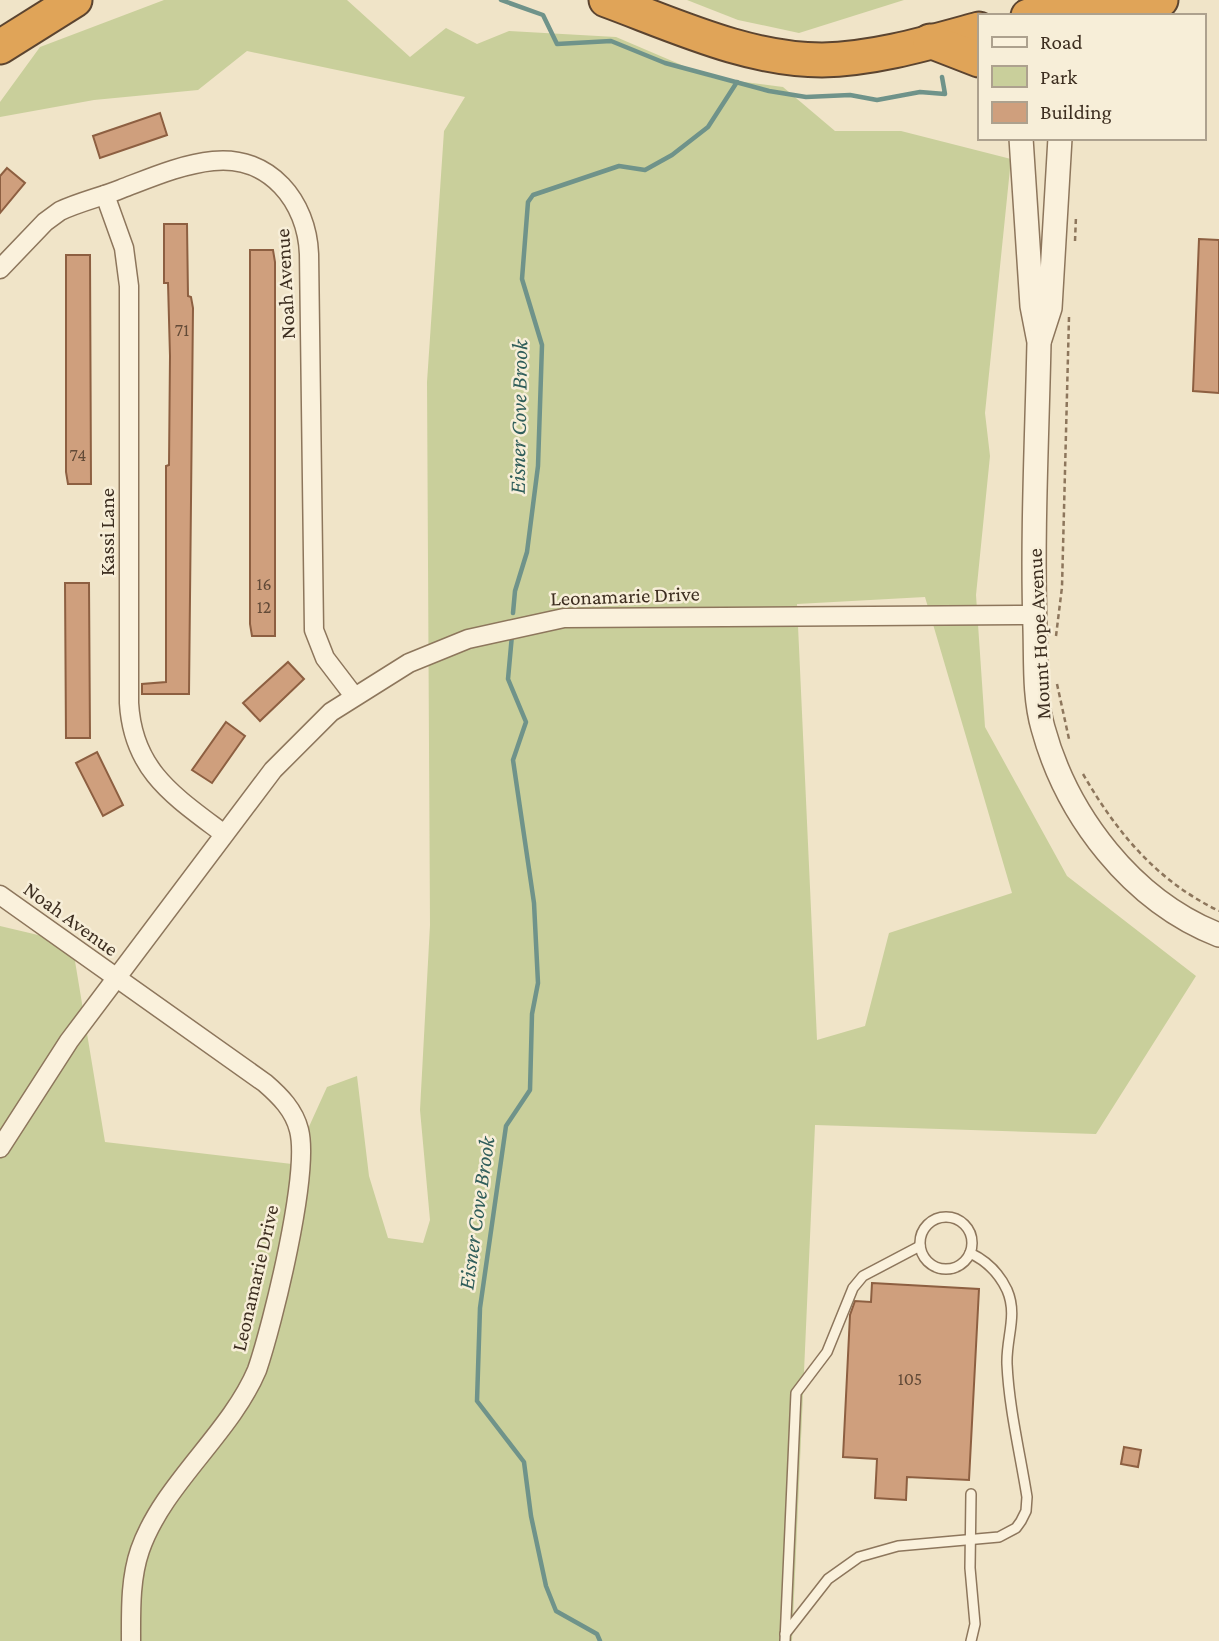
<svg xmlns="http://www.w3.org/2000/svg" width="1219" height="1641" viewBox="0 0 1219 1641" font-family="'Crimson Pro',serif">
<rect width="100%" height="100%" fill="#f0e4c8"/>
<g fill="#c9cf9b" fill-rule="evenodd">
<path d="M164,0H347L410,57L446,28L477,44L509,31L616,37L712,78L783,87L835,131H901L1011,159L985,413L990,456L976,595L985,727L1067,876L1196,976L1096,1134L815,1125L792,1641H0V926L72,943L105,1142L292,1164L327,1087L357,1076L369,1176L388,1238L423,1243L430,1220L420,1110L430,925L427,382L444,131L465,97L247,51L198,90L94,100L0,117V102L40,47ZM925,597L1012,893L889,933L865,1026L817,1040L797,604Z"/>
<polygon points="687,0 904,0 799,33 738,20"/>
</g>
<g fill="none" stroke-linecap="round" stroke-linejoin="round">
<g stroke="#6f938a" stroke-width="4.5">
<polyline points="501,0 543,15 557,44 611,41 665,63 769,91 806,97 850,95 877,100 920,92 945,94 942,77"/>
<polyline points="513,613 515,591 527,552 538,466 542,345 522,279 528,202 533,195 619,166 645,170 672,155 708,127 737,82"/>
<polyline points="512,635 508,679 526,722 513,760 534,903 538,983 532,1014 530,1090 506,1126 480,1308 477,1401 524,1462 531,1516 546,1586 556,1611 597,1634 600,1641"/>
</g>
</g>
<g fill="#cf9f7d" stroke="#8d5f41" stroke-width="2">
<polygon points="160,113 167,135 100,158 93,136"/>
<polygon points="7,168 25,183 0,213 0,176"/>
<polygon points="164,224 187,224 188,296 191,297 193,308 189,694 142,694 142,684 166,682 166,466 169,465 170,356 168,283 164,283"/>
<polygon points="1199,239 1219,240 1219,393 1193,391"/>
<polygon points="250,250 273,250 275,262 275,636 252,636 250,624"/>
<polygon points="66,255 90,255 91,484 68,484 66,472"/>
<polygon points="65,583 89,583 90,738 66,738"/>
<polygon points="288,662 304,679 260,721 243,703"/>
<polygon points="226,722 245,736 212,783 192,770"/>
<polygon points="97,752 123,805 103,816 76,763"/>
<polygon points="872,1283 979,1289 969,1480 907,1477 906,1500 875,1498 877,1459 843,1457 850,1315 855,1301 871,1302"/>
<polygon points="1124,1447 1141,1450 1138,1467 1121,1464"/>
</g>
<g fill="none" stroke-linecap="round" stroke-linejoin="round">
<g stroke="#8d765c" stroke-width="12">
<g id="service">
<circle cx="946" cy="1243" r="26"/>
<path d="M785,1634L828,1579L859,1557L898,1546L999,1537L1016,1528L1021,1521L1026,1511L1027,1497C1020,1453 1009,1408 1007,1364C1006,1338 1018,1315 1007,1290C999,1273 987,1261 970,1253"/>
<polyline points="785,1641 796,1393 827,1352 853,1288 863,1276 920,1246"/>
<polyline points="971,1641 975,1624 970,1568 971,1494"/>
</g>
</g>
<g stroke="#8d765c" stroke-width="21">
<g id="minor">
<path d="M105,195L124,248L129,286V703C133,771 174,796 224,834"/>
<path d="M0,269L45,222L60,211C79,202 101,197 121,189C150,178 182,164 213,161C270,155 307,202 309,254L314,630L325,658L354,696"/>
<path d="M0,895L265,1083C280,1096 294,1110 299,1130C310,1173 273,1323 257,1370C230,1434 163,1484 140,1550C130,1579 131,1611 131,1641"/>
<polyline points="0,1148 69,1041 273,770 331,712 409,663 468,639 564,618 1035,615"/>
</g>
</g>
<g stroke="#8d765c" stroke-width="26">
<g id="tertiary">
<path d="M1021,138L1032,306L1039,342C1037,437 1032,533 1035,628C1036,661 1034,697 1043,728C1067,816 1132,901 1219,935"/>
<polyline points="1040,339 1050,308 1060,138"/>
</g>
</g>
<g stroke="#5b4430" stroke-width="37">
<g id="motorway">
<path d="M606,0C674,25 748,60 822,60C875,59 928,43 979,29"/>
<polyline points="1028,16 1083,5 1161,0"/>
<polyline points="930,41 979,60"/>
<polyline points="0,47 75,0"/>
</g>
</g>
<g stroke="#8d765c" stroke-width="2.5" stroke-dasharray="5 3.5" stroke-linecap="butt">
<polyline points="1075,241 1076,216"/>
<polyline points="1056,636 1062,587 1069,317"/>
<polyline points="1057,684 1069,739"/>
<path d="M1083,774C1117,833 1157,881 1219,911"/>
</g>
<use href="#service" stroke="#faf1dc" stroke-width="9"/>
<use href="#minor" stroke="#faf1dc" stroke-width="18"/>
<use href="#tertiary" stroke="#faf1dc" stroke-width="23"/>
<use href="#motorway" stroke="#e0a458" stroke-width="33"/>
</g>
<g text-anchor="middle" stroke-width="5" stroke-linejoin="round" paint-order="stroke">
<g font-size="18" fill="#624a37">
<text x="182" y="336">71</text>
<text x="78" y="461">74</text>
<text x="264" y="590">16</text>
<text x="264" y="613">12</text>
<text x="910" y="1385">105</text>
</g>
<g font-size="21" fill="#3d2e20" stroke="#f7eed8">
<text transform="translate(285 284) rotate(-93)" y="7">Noah Avenue</text>
<text transform="translate(107 532) rotate(-90)" y="7">Kassi Lane</text>
<text transform="translate(625 596) rotate(-2)" y="7">Leonamarie Drive</text>
<text transform="translate(1039 634) rotate(-93)" y="7">Mount Hope Avenue</text>
<text transform="translate(71 919) rotate(36)" y="7">Noah Avenue</text>
<text transform="translate(255 1278) rotate(-77)" y="7">Leonamarie Drive</text>
</g>
<g font-size="23" font-style="italic" fill="#2f5d5a" stroke="#f7eed8">
<text transform="translate(518 417) rotate(-89)" y="8">Eisner Cove Brook</text>
<text transform="translate(476 1213) rotate(-82)" y="8">Eisner Cove Brook</text>
</g>
</g>
<rect x="978" y="14" width="228" height="126" fill="#f7eed8" stroke="#ada18e" stroke-width="2"/>
<rect x="992" y="37" width="35" height="10" fill="#faf1dc" stroke="#ada18e" stroke-width="2"/>
<text x="1040" y="49" font-size="21" fill="#3d2e20">Road</text>
<rect x="992" y="66" width="35" height="21" fill="#c9cf9b" stroke="#ada18e" stroke-width="2"/>
<text x="1040" y="84" font-size="21" fill="#3d2e20">Park</text>
<rect x="992" y="102" width="35" height="21" fill="#cf9f7d" stroke="#ada18e" stroke-width="2"/>
<text x="1040" y="119" font-size="21" fill="#3d2e20">Building</text>
</svg>
